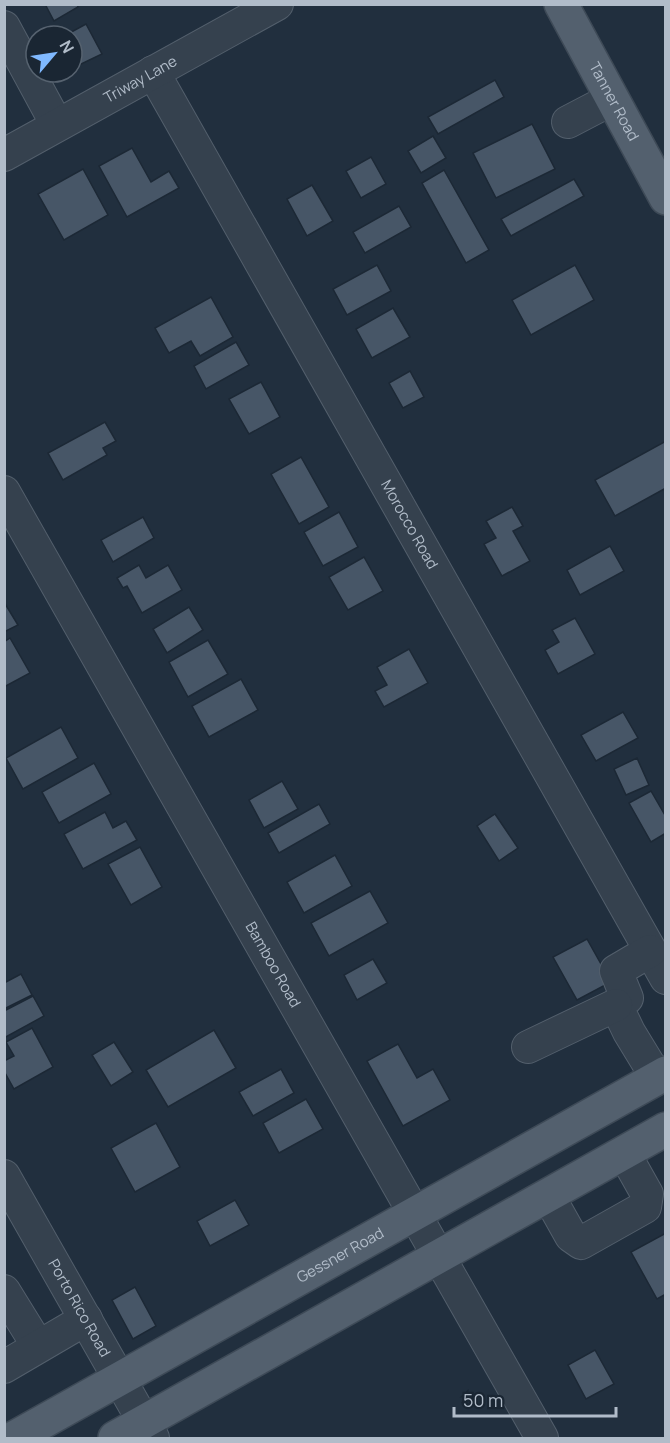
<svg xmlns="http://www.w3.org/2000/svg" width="670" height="1443" viewBox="0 0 670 1443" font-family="Manrope,sans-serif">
<rect width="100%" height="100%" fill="#212f3e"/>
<g fill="#475667" stroke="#1c2835" stroke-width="1.5">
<polygon points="45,4 77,4 78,7 54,21"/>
<polygon points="86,24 102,54 77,66 72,57 72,36 64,36"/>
<polygon points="495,80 504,97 438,134 428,117"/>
<polygon points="532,124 555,169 496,198 473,153"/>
<polygon points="433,136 446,158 421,173 408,151"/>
<polygon points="132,148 151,182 169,171 179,188 127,217 99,166"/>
<polygon points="371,157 386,184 361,198 346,171"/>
<polygon points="83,169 108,215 64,240 38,194"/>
<polygon points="444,170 489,250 466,263 422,183"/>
<polygon points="574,179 584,196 511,236 501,219"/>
<polygon points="312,185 333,221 307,236 287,199"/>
<polygon points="399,206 411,227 365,253 353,232"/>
<polygon points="377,265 391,291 347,315 333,289"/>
<polygon points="575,265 594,300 531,335 512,300"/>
<polygon points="211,297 233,337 200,356 191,341 169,353 155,328"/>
<polygon points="393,308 410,337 372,358 356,329"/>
<polygon points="236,342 249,365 206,389 194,366"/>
<polygon points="410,371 424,397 403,408 389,383"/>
<polygon points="261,382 280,417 249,434 229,399"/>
<polygon points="105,422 116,441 103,448 107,455 63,480 48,453"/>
<polygon points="666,441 666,488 615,516 595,480"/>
<polygon points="301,457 329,507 299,524 271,474"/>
<polygon points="512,507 523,526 513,531 530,561 502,576 484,544 496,538 486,521"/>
<polygon points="339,512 358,547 323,566 304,532"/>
<polygon points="143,517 154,538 113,562 101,540"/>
<polygon points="610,546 624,571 580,595 567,570"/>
<polygon points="364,557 383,591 348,610 329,577"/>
<polygon points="139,565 146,578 168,565 182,590 142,613 127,586 123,588 117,578"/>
<polygon points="4,602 18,625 4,632"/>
<polygon points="189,607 203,630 167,653 153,629"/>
<polygon points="575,618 595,654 558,674 545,650 559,642 552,630"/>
<polygon points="10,638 30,673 4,687 4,642"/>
<polygon points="208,640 228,674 188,697 169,662"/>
<polygon points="409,649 428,683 384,707 375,691 387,685 377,667"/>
<polygon points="241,679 258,710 209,737 192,706"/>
<polygon points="623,712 638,738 596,761 581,735"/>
<polygon points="61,727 78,758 23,789 6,758"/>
<polygon points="637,758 649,785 626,795 614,769"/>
<polygon points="94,763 111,794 59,823 42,792"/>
<polygon points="282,781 298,809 264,828 249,800"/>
<polygon points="651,791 666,817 666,833 651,842 629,803"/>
<polygon points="319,804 330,824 279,853 268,833"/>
<polygon points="105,812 113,828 126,821 137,840 83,869 64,834"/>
<polygon points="495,814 518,848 499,861 477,826"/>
<polygon points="140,847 162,887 131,905 108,864"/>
<polygon points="335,855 352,886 304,913 287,882"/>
<polygon points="370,891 388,923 329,956 311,923"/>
<polygon points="587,939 611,982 577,1000 553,957"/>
<polygon points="373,959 387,983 357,1000 344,975"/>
<polygon points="21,974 32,995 4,1009 4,983"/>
<polygon points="33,996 44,1016 4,1038 4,1011"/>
<polygon points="32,1028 53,1067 14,1089 4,1071 4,1061 14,1056 6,1042"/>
<polygon points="214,1030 236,1068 168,1107 146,1070"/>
<polygon points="114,1042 133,1072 111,1086 92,1055"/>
<polygon points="398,1044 417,1078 433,1069 450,1100 403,1126 367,1061"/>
<polygon points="281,1069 294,1093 253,1116 239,1092"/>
<polygon points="306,1099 323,1129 279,1153 263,1123"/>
<polygon points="156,1123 180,1167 135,1192 111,1148"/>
<polygon points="235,1200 249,1225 210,1246 197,1221"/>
<polygon points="666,1233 666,1294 657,1299 631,1252"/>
<polygon points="135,1287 156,1326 133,1339 112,1300"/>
<polygon points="595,1350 614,1384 586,1399 568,1365"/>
</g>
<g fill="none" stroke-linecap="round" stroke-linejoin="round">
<g stroke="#535f6c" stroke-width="34">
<g id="minor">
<polyline points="4,27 57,125"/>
<path id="s1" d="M153,72L666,978"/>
<polyline points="568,122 612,99"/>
<path id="s2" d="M4,155L277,4"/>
<path id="s3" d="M4,492L542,1438"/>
<polyline points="650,951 616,971 627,998 616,1005 629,1032 657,1078"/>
<polyline points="528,1047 616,1005"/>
<path id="s4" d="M4,1176L153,1438"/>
<polyline points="548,1195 571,1236 581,1243 645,1207 647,1194 624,1153"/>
<polyline points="4,1291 38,1346"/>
<polyline points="4,1367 86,1319"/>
</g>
</g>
<g stroke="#3e4a57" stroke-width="36">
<g id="major">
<path id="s5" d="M561,4L666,198"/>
<path id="s6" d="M14,1438L666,1073"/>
<polyline points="115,1438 666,1129"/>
</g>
</g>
<use href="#minor" stroke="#35414e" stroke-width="32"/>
<use href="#major" stroke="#53606e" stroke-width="33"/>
</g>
<g text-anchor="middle" stroke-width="4.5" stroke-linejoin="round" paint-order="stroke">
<g font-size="15" fill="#b1bcc9" stroke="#1a2633">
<text dy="5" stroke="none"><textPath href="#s2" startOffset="156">Triway Lane</textPath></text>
<text dy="5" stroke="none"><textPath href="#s5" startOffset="111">Tanner Road</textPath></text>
<text dy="5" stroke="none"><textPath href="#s1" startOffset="520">Morocco Road</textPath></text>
<text dy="5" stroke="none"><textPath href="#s3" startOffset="544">Bamboo Road</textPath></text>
<text dy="5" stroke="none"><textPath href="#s6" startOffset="374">Gessner Road</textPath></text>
<text dy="5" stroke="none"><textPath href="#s4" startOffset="152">Porto Rico Road</textPath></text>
</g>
</g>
<rect width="670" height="1443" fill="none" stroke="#b1bcc9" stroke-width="12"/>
<g transform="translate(54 54) rotate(61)"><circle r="28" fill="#1a2633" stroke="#56626f" stroke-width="1.5"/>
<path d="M0-4.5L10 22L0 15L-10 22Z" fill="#80b9ff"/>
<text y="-9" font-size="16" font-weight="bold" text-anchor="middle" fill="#b1bcc9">N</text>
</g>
<path d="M454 1407v9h162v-9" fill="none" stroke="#b1bcc9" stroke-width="3"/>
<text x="463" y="1407" font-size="18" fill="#b1bcc9" stroke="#1a2633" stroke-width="4.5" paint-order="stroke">50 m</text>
</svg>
